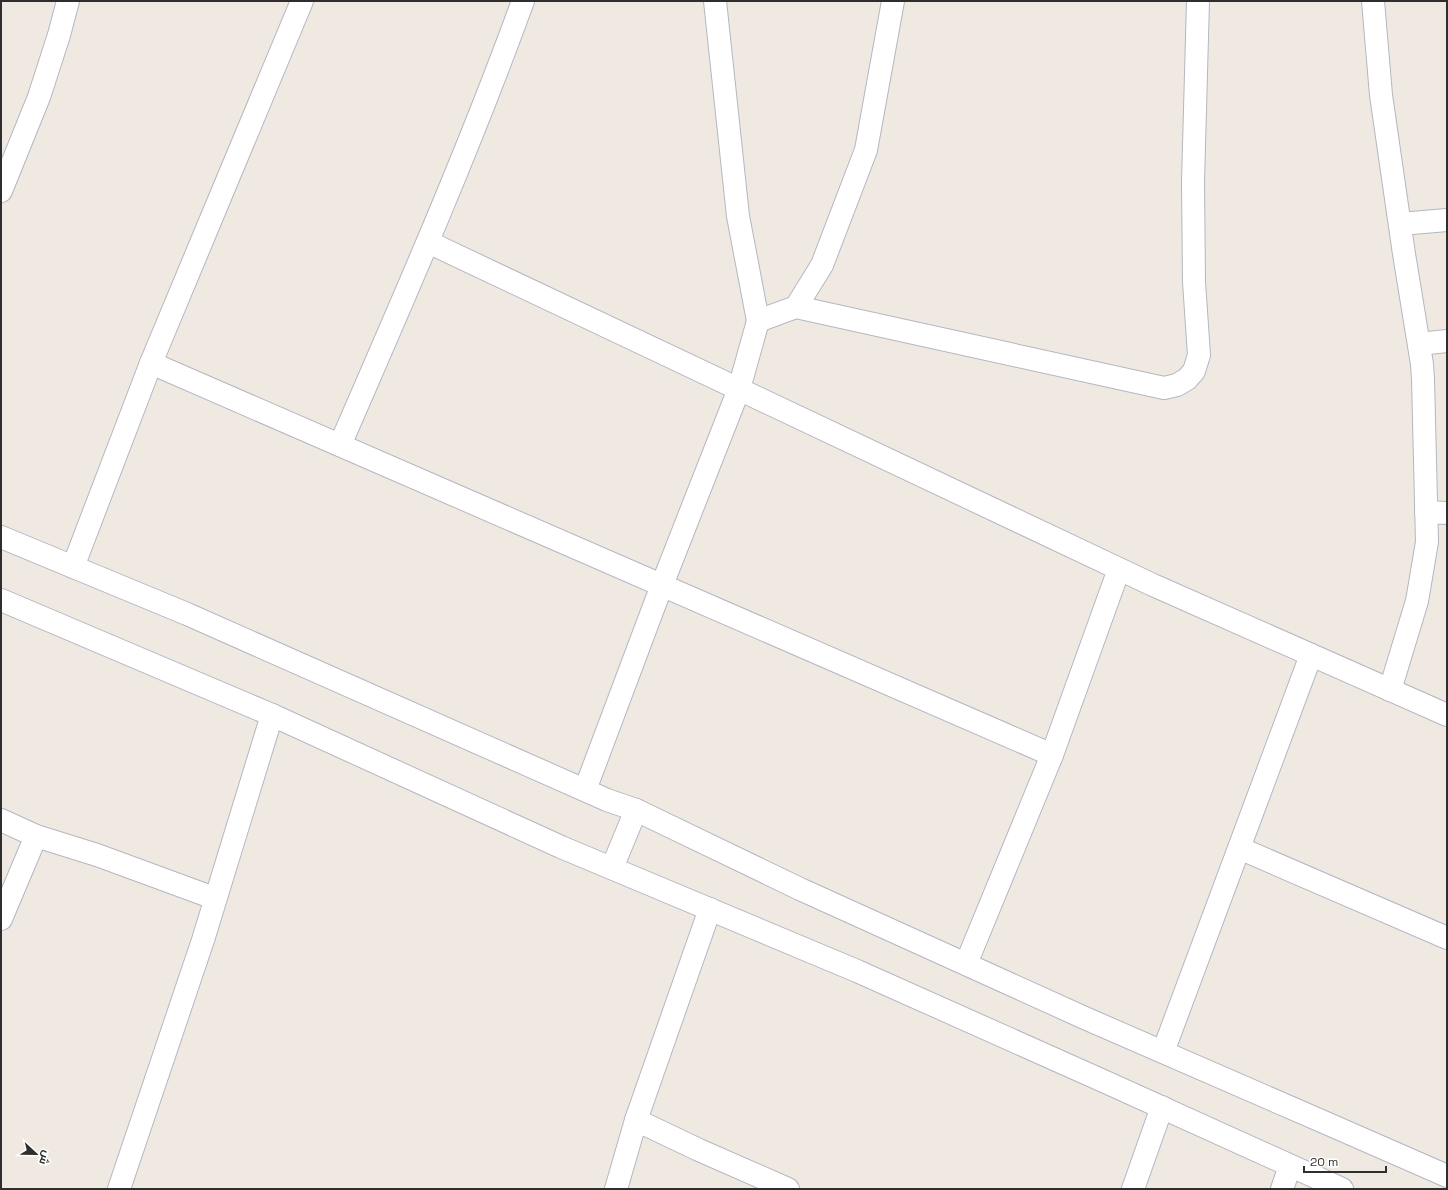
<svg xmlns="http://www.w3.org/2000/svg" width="1448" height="1190" viewBox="0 0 1448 1190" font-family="'Space Grotesk',Cairo,sans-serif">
<rect width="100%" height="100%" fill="#efe9e1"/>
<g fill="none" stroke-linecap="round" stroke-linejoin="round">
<g stroke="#b4b7c1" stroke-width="24">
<g id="minor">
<polyline points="715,1 738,216 758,321"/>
<polyline points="1373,1 1381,95 1404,254 1422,364 1423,379 1427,542 1417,601 1390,690"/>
<polyline points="1,191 39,97 59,35 68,1"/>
<polyline points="1400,224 1447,220"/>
<polyline points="428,242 1153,585 1447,715"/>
<polyline points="796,307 1164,388 1177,385 1187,379 1194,371 1199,355 1194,282 1193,182 1198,1"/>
<polyline points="1419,344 1447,341"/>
<polyline points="151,363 1052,755"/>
<path d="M340,445C404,298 468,152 523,1"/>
<polyline points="1426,512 1447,513"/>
<polyline points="73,567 151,363 302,1"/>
<polyline points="585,790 662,585 739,389 758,321 796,307 822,265 866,150 893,1"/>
<polyline points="1,820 36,836 97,855 214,898"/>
<polyline points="1239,848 1447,938"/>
<polyline points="1,919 36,836"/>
<polyline points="966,964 1052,755 1119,569"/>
<polyline points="1163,1052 1311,655"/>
<polyline points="636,1120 699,1150 788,1189"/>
<polyline points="119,1189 203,940 272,715"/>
<polyline points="616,1189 636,1120 710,909"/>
<polyline points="1133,1189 1162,1107"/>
<polyline points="1282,1189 1290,1166"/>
</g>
</g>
<g stroke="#b4b7c1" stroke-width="24">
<g id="tertiary">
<polyline points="1,537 187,614 607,800 636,810 800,889 1087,1019 1326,1123 1447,1176"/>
<polyline points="1,600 272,715 561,847 857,971 1110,1084 1342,1189"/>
<polyline points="612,868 636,810"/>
</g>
</g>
<use href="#minor" stroke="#fff" stroke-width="22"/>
<use href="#tertiary" stroke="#fff" stroke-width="22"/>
</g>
<rect width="1448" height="1190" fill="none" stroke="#2e2e2e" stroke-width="4"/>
<g transform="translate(36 1154) rotate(112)" stroke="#ffffff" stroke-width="3" paint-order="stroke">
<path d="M0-3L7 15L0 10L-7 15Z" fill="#2e2e2e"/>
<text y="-6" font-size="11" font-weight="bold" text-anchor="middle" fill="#2e2e2e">ش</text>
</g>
<path d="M1304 1166v6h82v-6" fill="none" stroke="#2e2e2e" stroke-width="2"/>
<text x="1310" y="1166" font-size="12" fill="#2e2e2e" stroke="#ffffff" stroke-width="3" paint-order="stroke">20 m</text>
</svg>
